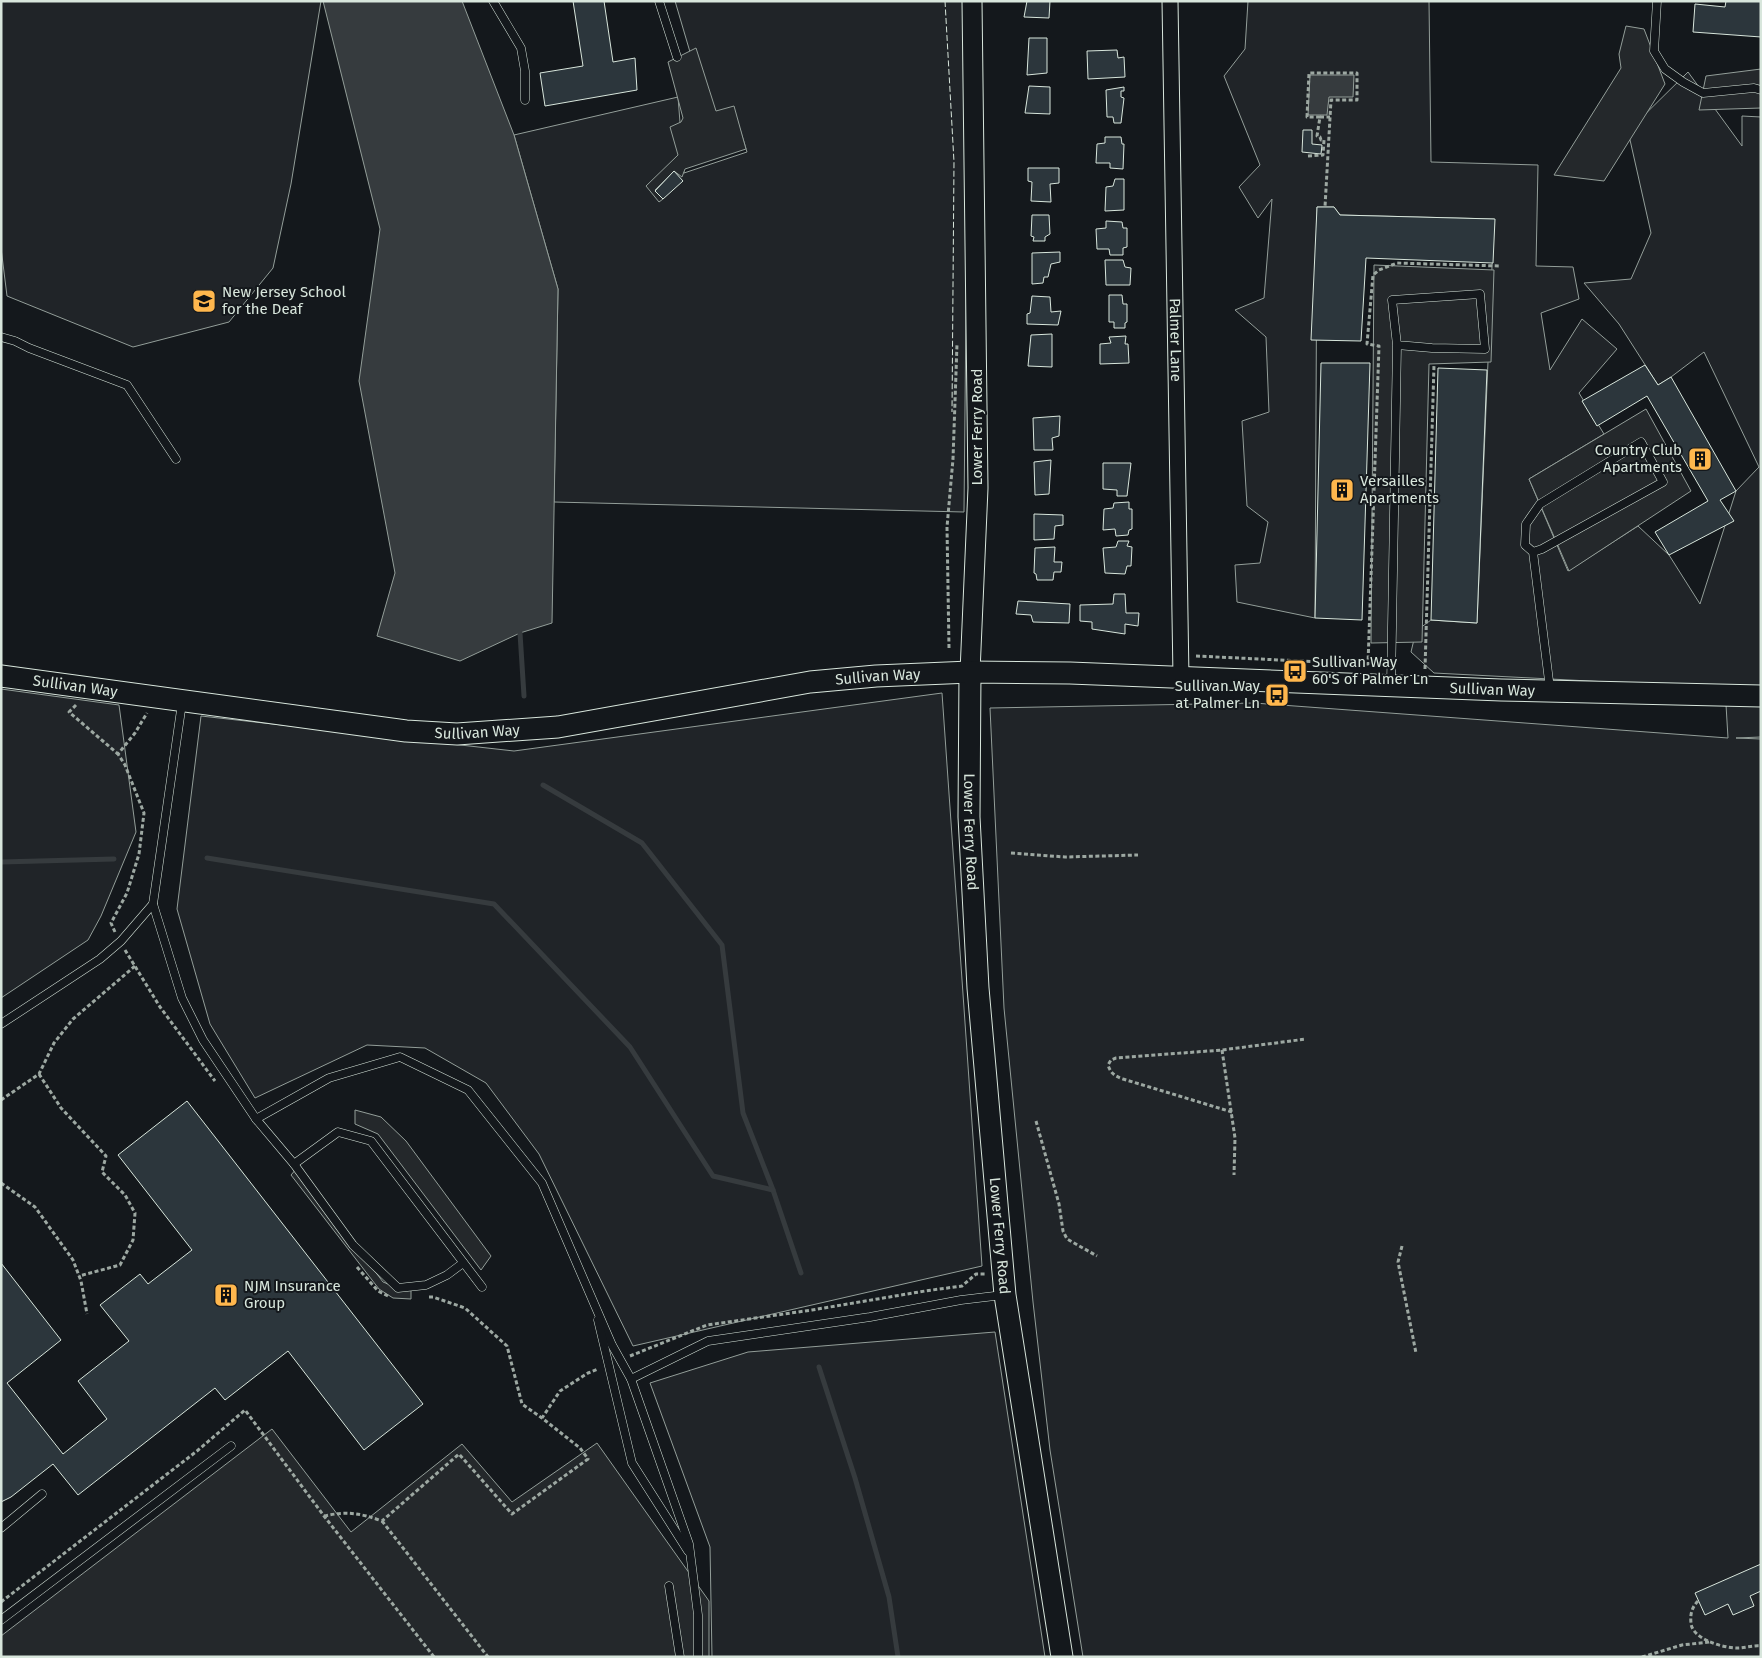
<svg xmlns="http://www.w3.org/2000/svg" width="1762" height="1658" viewBox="0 0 1762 1658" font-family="'Fira Sans',sans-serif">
<rect width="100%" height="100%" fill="#14181c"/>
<g fill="#202428" stroke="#939e99">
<polygon points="1,1 321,1 291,184 273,268 229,322 133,347 7,296 1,248"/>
<polygon points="675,1 969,1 964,512 554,502 558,289 514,135 678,97 684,173 747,152 735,113 710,120"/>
<polygon points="1248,1 1429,1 1431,162 1538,165 1536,266 1573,267 1579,299 1541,313 1550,370 1582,319 1617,349 1579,393 1604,434 1529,479 1568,571 1638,526 1669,555 1700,604 1736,491 1759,467 1704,352 1671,377 1658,385 1619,324 1584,283 1631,279 1651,233 1628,131 1688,72 1742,146 1742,116 1761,117 1761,737 1736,738 1761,739 1761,1657 1083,1657 1050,1450 1033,1302 1004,1008 990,708 1254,703 1728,738 1725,688 1434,673 1411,652 1416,631 1431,620 1477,623 1494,219 1340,215 1334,207 1317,207 1315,618 1237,602 1235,565 1260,563 1268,522 1247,506 1242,421 1269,412 1266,337 1235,310 1264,298 1272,199 1258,218 1239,187 1260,165 1224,76 1245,49"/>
<polygon points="1,689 119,705 136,832 101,916 88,940 1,998"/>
<polygon points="942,693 982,1266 633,1346 539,1154 486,1083 425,1048 367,1045 255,1098 210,1024 177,909 201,716 514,751"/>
<polygon points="995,1332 1045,1657 712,1657 710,1547 650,1383 748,1352"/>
</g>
<g fill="#24282b" stroke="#939e99">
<polygon points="1626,26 1644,29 1665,84 1604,181 1554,175 1621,68 1619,54"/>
<polygon points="696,48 716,111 734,106 746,149 685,169 682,177 674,171 655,190 663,199 659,202 646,186 678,155 670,127 681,122 683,118 668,62"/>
<polygon points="1761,69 1761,108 1699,110 1706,76"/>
<polygon points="1374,265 1494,270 1491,362 1429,364 1422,642 1371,643"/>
<polygon points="1646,409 1691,491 1569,571 1529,479"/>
<polygon points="355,1110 381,1117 406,1141 491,1256 481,1270 378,1134 355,1124"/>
<polygon points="297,1168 383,1282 398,1288 411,1290 411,1299 393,1298 379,1289 291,1175"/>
<polygon points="272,1429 351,1532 462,1444 512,1502 597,1443 709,1601 709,1657 1,1657 1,1636"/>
</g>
<g fill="#363b3e" stroke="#939e99">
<polygon points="323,1 462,1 514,135 558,289 552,623 520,633 460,661 377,636 395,573 359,381 380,229"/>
<polygon points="1310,75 1354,75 1353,97 1329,97 1327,115 1308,115"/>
</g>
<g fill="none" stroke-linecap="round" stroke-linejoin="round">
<g stroke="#363b3e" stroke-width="5">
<polyline points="520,633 524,696"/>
<polyline points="543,785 642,843 722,945 743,1113 773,1190 801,1273"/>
<polyline points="207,858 494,904 630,1047 713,1176 773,1190"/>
<polyline points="1,862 114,859"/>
<polyline points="819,1367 855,1478 889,1597 898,1657"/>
</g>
</g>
<g fill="#2c363c" stroke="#d8e6dc">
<polygon points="573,1 604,1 613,62 635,58 637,90 545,106 540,73 583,66"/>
<polygon points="1027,1 1050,1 1049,18 1024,17"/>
<polygon points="1726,1 1761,1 1761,37 1693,32 1695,4 1725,7"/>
<polygon points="1029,38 1047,38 1047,73 1027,75"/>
<polygon points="1117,50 1118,58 1124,57 1125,77 1088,79 1087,51"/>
<polygon points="1029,86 1050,87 1050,114 1025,113"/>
<polygon points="1124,87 1124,91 1121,91 1121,97 1124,98 1121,123 1114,123 1113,117 1107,117 1106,90"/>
<polygon points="1303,130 1312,130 1312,144 1322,145 1321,154 1302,152"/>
<polygon points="1105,137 1121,137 1122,144 1124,144 1123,169 1110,168 1110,163 1096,163 1097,144 1105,143"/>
<polygon points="1028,168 1059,168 1059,183 1050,184 1051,202 1031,201 1032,182 1028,181"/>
<polygon points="674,171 683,181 663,199 655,191"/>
<polygon points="1115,179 1124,179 1124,210 1105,211 1106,187 1113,186"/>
<polygon points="1317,207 1334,207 1340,215 1495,219 1493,263 1366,258 1361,341 1311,340"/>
<polygon points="1032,215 1049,215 1050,234 1045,237 1045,241 1033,241 1034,237 1031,236"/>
<polygon points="1106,221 1122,222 1123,228 1127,228 1127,247 1123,248 1123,255 1110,255 1109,249 1097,249 1096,229 1106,228"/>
<polygon points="1060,252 1060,262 1051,264 1048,277 1044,277 1043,283 1032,284 1032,253"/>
<polygon points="1105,260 1123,260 1125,267 1131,268 1130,285 1106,285"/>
<polygon points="1109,295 1122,295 1123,304 1127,304 1127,322 1125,323 1125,328 1114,328 1114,322 1109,322"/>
<polygon points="1032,296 1050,297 1051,312 1061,311 1058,325 1027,324 1027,314 1030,313"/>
<polygon points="1052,334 1052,367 1028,366 1031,335"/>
<polygon points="1126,336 1125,344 1128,344 1129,363 1100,364 1100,344 1111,343 1109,337"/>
<polygon points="1321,363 1370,363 1362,620 1315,618"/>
<polygon points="1645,365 1658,385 1671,377 1736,491 1720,500 1734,521 1669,555 1655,532 1708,501 1647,396 1597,426 1582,401"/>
<polygon points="1438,368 1487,370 1477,623 1431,620"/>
<polygon points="1060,416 1059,436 1052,438 1053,450 1034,450 1033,418"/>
<polygon points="1051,460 1049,494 1035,495 1034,462"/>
<polygon points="1103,463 1131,463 1127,496 1117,496 1117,490 1103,489"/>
<polygon points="1129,502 1129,509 1132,509 1132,529 1129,530 1128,535 1116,536 1115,529 1103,530 1104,509 1113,508 1114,503"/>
<polygon points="1034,514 1063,515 1063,525 1055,526 1054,539 1034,540"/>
<polygon points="1118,541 1129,541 1127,546 1132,547 1131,566 1127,566 1125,574 1105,573 1103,548 1116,547"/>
<polygon points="1055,547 1054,562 1062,562 1061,572 1054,572 1053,580 1037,580 1036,574 1034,573 1035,548"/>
<polygon points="1114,594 1125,594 1126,613 1139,613 1138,626 1125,624 1125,634 1092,629 1092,622 1080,621 1080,605 1113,604"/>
<polygon points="1018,601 1070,604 1069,623 1033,622 1031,615 1016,614"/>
<polygon points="187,1101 423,1404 364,1450 288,1351 225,1400 215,1388 78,1495 53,1464 11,1497 1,1502 1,1263 61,1340 7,1383 63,1454 107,1419 78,1381 129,1341 100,1305 140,1274 148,1284 192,1250 118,1155"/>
<polygon points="1761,1564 1761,1591 1750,1596 1754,1606 1733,1615 1728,1604 1705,1615 1695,1593"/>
</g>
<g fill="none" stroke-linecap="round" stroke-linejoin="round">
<g stroke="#d8e6dc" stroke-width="9">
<g id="service">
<polyline points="493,1 521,48 525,71 525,100"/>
<polyline points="659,1 677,57"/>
<polyline points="1657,1 1654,51 1665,69 1683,82 1703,93 1754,88 1761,90"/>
<polyline points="1,337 15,341 29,348 127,385 176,459"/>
<polyline points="1533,552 1525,545 1526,524 1540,504 1641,442 1663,482 1542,549 1533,552 1550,689"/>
<polyline points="1391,684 1397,345 1392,300 1480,294 1485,349 1432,348 1397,345"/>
<polyline points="153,904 182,998 203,1040 256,1119 294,1164 353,1245 398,1288 426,1285 447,1275 463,1263"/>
<polyline points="1,1024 100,959 121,941 153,904 182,703"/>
<polyline points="256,1119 329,1078 400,1057 468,1090 542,1183 612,1345 631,1379"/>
<polyline points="294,1164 338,1132 371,1141 482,1287"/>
<polyline points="598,1320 632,1463 688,1551"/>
<polyline points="1,1528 42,1494"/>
<polyline points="669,1586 680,1657"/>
<polyline points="1,1620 231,1446"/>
<polyline points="698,1657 698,1615 689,1544 631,1379 708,1341 870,1317 961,1300 1003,1295"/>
</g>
</g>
<g stroke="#d8e6dc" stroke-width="17">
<g id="minor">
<path id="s1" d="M1170,1L1181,677"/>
</g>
</g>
<g stroke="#d8e6dc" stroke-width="21">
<polyline id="tertiary" points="970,672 978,488 972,1"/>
</g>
<g stroke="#d8e6dc" stroke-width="23">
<g id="secondary">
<path id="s2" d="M970,672L969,817L978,988L1005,1295L1062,1657"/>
<path id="s3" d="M1,676L406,731L457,734L558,727L810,682L876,676L970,672L1070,673L1501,690L1761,696"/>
</g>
</g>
<g stroke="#9da8a2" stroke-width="3" stroke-dasharray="4 2.5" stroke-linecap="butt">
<polyline points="1320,117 1330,117"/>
<polyline points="1308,156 1323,155 1324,140 1321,140 1320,137 1317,136 1320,117 1307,117 1309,73 1357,73 1357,100 1331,100 1325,207"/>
<polyline points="949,648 947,527 953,459 957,344"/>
<polyline points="1196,656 1342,663"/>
<polyline points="1366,664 1368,664 1379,346 1367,344 1373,275 1379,270 1397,263 1499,266"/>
<polyline points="1425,669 1434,365"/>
<polyline points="76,705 69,712 118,754"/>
<polyline points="1011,853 1065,857 1138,855"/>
<polyline points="115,932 111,923 127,893 139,854 144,813 125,765 118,754 135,733 147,713"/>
<polyline points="125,950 160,1007 215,1081"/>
<polyline points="1222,1050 1235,1138 1234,1175"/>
<polyline points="39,1074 61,1108 106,1156 102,1172 125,1195 135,1213 133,1240 120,1265 79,1276"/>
<polyline points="1,1100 39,1074 54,1043 73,1019 135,966"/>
<path d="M1232,1112L1123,1079C1115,1076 1111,1074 1108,1065L1111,1060L1116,1058L1222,1050L1306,1039"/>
<polyline points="1036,1121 1059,1204 1063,1231 1067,1239 1097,1256"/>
<polyline points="1,1183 35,1207 73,1260 81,1281 87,1314"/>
<polyline points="1402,1246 1398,1262 1416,1353"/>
<polyline points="357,1267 378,1291 388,1296"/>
<polyline points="429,1297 433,1297 465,1308 507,1346 522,1404 542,1418"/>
<polyline points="630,1356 707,1325 812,1310 925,1291 962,1286 976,1274 985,1274"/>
<path d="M324,1516C347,1511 360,1513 382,1521L459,1454L512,1514L588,1459L580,1448L542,1418L560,1391L588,1373L598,1369"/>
<polyline points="382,1521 488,1657"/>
<path d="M1698,1601C1692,1607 1690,1614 1691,1623C1692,1639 1723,1648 1737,1648C1745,1648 1753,1645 1761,1646"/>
<polyline points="1,1602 197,1451 245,1410 324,1516 434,1657"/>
<polyline points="1642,1657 1682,1645 1709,1642"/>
</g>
<use href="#service" stroke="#14181c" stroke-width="8"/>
<use href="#minor" stroke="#14181c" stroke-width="15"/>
<use href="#tertiary" stroke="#14181c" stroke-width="19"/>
<use href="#secondary" stroke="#14181c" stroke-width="21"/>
<polyline stroke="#d8e6dc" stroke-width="1" stroke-dasharray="6 2.5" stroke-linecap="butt" points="945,1 954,162 952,412"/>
</g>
<defs>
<g id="school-square" transform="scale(1.25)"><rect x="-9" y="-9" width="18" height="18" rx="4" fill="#ffb74d" stroke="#14181c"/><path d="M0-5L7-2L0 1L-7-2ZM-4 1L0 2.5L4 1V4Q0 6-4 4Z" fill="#111"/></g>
<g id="building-square" transform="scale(1.25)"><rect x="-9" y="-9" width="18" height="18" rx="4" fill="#ffb74d" stroke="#14181c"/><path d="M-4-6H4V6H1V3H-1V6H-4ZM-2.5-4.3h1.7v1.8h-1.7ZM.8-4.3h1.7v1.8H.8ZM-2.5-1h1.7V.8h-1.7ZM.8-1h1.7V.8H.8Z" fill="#111"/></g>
<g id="bus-square" transform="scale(1.25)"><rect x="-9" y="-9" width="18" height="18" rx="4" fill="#ffb74d" stroke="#14181c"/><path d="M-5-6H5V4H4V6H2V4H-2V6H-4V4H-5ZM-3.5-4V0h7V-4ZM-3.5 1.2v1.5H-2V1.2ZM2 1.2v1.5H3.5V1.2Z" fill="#111"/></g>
</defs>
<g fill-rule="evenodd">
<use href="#school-square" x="204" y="301"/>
<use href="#building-square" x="1700" y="459"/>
<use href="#building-square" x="1342" y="490"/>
<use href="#bus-square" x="1295" y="671"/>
<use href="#bus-square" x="1277" y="695"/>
<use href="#building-square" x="226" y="1295"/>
</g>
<g text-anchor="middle" stroke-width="4" stroke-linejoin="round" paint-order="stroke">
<g font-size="15" fill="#d8e6dc" stroke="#14181c" text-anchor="start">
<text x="222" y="297">New Jersey School<tspan x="222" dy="17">for the Deaf</tspan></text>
<text x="1682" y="455" text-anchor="end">Country Club<tspan x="1682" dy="17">Apartments</tspan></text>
<text x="1360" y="486">Versailles<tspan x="1360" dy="17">Apartments</tspan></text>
<text x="1312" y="667">Sullivan Way<tspan x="1312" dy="17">60'S of Palmer Ln</tspan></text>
<text x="1260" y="691" text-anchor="end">Sullivan Way<tspan x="1260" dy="17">at Palmer Ln</tspan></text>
<text x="244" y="1291">NJM Insurance<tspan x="244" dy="17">Group</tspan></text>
</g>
<g font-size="15" fill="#d8e6dc" stroke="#14181c">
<text dy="5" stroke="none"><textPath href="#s1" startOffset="339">Palmer Lane</textPath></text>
<text transform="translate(977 427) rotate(-90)" y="5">Lower Ferry Road</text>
<text dy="5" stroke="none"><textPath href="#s3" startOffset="885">Sullivan Way</textPath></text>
<text dy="5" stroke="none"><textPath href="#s3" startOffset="75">Sullivan Way</textPath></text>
<text dy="5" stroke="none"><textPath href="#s3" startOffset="1500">Sullivan Way</textPath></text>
<text dy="5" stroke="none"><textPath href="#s3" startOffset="480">Sullivan Way</textPath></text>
<text dy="5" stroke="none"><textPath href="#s2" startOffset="160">Lower Ferry Road</textPath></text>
<text dy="5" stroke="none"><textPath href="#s2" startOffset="565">Lower Ferry Road</textPath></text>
</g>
</g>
<rect width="1762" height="1658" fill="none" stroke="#d8e6dc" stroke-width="5"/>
</svg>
